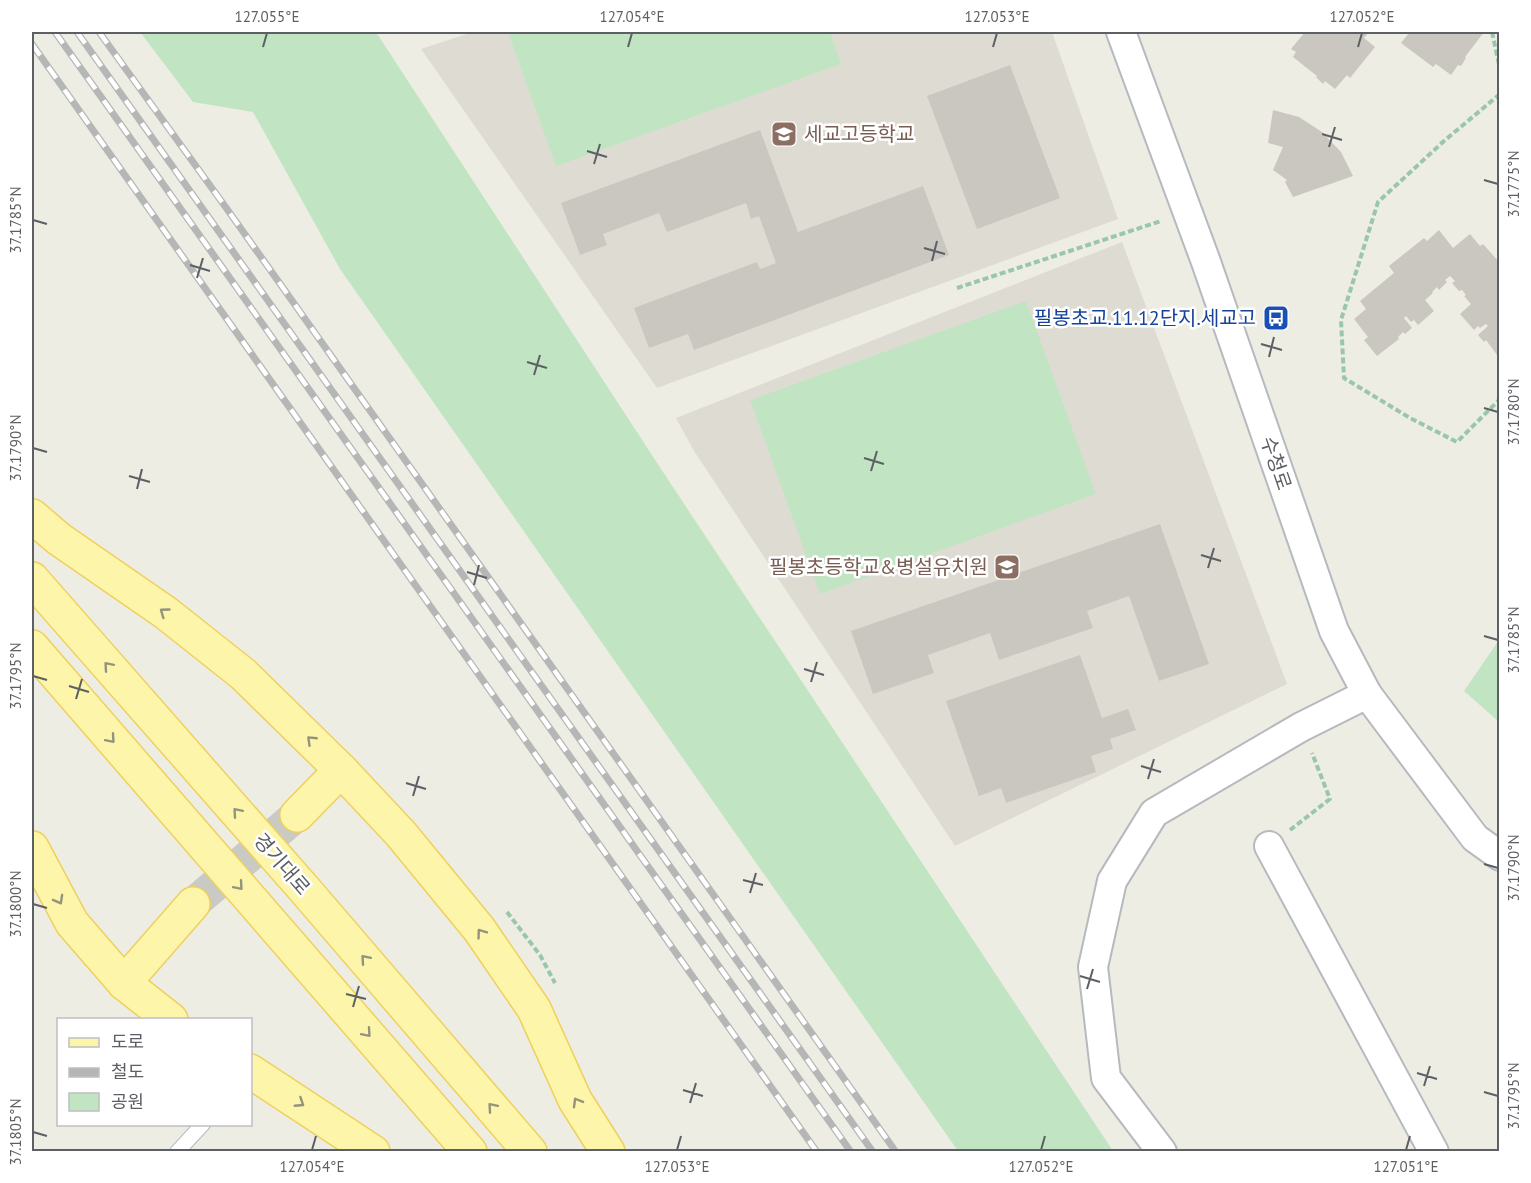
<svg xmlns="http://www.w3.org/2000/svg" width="1531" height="1183" viewBox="0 0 1531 1183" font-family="'PT Sans','Noto Sans KR',sans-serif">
<rect width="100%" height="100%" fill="#eeede4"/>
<g fill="#dedcd2">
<polygon points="473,32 1052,32 1118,219 657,388 421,49"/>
<polygon points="1122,242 1287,684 955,846 694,451 676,418"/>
</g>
<g fill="#c1e5c3">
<polygon points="140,32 376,32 665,475 1113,1151 958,1151 340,269 253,112 193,102"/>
<polygon points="519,32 830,32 841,64 556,166 509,35"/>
<polygon points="1026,301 1096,494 820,594 750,400"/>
<polygon points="1499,640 1499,722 1464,691"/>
</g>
<g fill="#cac7c1">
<polygon points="1305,32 1369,32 1364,38 1375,47 1350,78 1347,75 1335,89 1325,81 1323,84 1316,77 1317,76 1293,57 1296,52 1291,49"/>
<polygon points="1410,32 1484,32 1465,57 1466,58 1461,66 1458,65 1451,75 1436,64 1433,67 1401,43"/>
<polygon points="1010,65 1060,198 977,229 927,96"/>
<polygon points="1273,110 1299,117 1322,132 1341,152 1353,176 1293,197 1285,182 1287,180 1273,170 1283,147 1268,143"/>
<polygon points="760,130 798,232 923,186 949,255 694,350 688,334 649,348 634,308 757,262 760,269 776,263 759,216 751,219 746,203 667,232 659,213 603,234 607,245 580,255 561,203"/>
<polygon points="1439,230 1453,248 1470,234 1480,246 1483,244 1500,263 1500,359 1486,340 1484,342 1478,335 1488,326 1486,324 1480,328 1478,326 1474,330 1460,314 1471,304 1464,296 1466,295 1462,290 1459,291 1452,283 1455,281 1450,276 1445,280 1447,282 1439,290 1437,287 1432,292 1433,293 1425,300 1434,311 1418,325 1414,320 1411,322 1406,316 1404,318 1412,328 1405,334 1403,332 1398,337 1399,339 1377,356 1364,340 1368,337 1354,319 1366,309 1360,301 1394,273 1389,266 1424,238 1427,241"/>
<polygon points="1160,524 1209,664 1159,681 1129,596 1087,611 1093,628 999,660 990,633 928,655 934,673 873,694 851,631"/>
<polygon points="1080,655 1102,718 1128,709 1136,730 1110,739 1113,749 1091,756 1096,772 1006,803 1001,788 979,796 946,701"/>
</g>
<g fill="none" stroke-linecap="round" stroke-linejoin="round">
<polyline stroke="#cacac4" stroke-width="33" stroke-dasharray="33 16" stroke-linecap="butt" points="193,904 297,815"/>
<g stroke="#b6b9be" stroke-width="16">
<polyline id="service" points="177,1152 203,1124"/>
</g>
<g stroke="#b6b9be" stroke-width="32">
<g id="minor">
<polyline points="1121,32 1206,262 1334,631 1367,694 1475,838 1500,856"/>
<polyline points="1269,846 1434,1152"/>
<polyline points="1162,1152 1106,1078 1093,967 1112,881 1154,813 1301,727 1367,694"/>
</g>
</g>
<g stroke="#efd05c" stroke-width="36">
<g id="primary">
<polyline points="32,516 59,539 166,613 243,674 341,770 401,834 479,929 534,1009 575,1100 608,1152"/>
<polyline points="32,579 305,890 530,1152"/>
<polyline points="32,647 470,1152"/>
<polyline points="297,815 341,770"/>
<polyline points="32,848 72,923 124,983 171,1020"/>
<polyline points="124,983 193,904"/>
<polyline points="250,1071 373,1152"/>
</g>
</g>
<g stroke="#9ac6aa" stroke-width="4" stroke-dasharray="6 3" stroke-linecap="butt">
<polyline points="1492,32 1500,69"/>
<polyline points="1500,94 1444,141 1378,202 1341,320 1344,378 1410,418 1457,442 1500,399"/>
<polyline points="957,288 1161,221"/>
<polyline points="1290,830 1330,799 1312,753"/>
<polyline points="507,912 540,955 555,983"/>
</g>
<use href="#service" stroke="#fff" stroke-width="14"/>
<use href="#minor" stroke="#fff" stroke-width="28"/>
<use href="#primary" stroke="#fdf6aa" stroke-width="33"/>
<g stroke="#b5b6b6" stroke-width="7">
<g id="rail">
<polyline points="55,32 851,1152"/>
<polyline points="77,32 873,1152"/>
<polyline points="99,32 227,209 896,1152"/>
<polyline points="32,44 817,1152"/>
</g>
</g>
<use href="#rail" stroke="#fff" stroke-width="4.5" stroke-dasharray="14" stroke-linecap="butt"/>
</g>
<defs><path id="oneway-chevron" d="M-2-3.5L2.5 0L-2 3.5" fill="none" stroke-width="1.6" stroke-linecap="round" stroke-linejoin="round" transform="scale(1.5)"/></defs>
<g stroke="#94947c">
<use href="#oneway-chevron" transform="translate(164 612) rotate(-144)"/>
<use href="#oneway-chevron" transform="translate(108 666) rotate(-131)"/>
<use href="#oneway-chevron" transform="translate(111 739) rotate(49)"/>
<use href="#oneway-chevron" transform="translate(311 740) rotate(-136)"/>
<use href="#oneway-chevron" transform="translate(237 812) rotate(-131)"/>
<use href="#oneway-chevron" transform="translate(239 886) rotate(49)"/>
<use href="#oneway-chevron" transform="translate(59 900) rotate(61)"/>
<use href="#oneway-chevron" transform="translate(481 933) rotate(-126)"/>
<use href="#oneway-chevron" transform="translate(365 959) rotate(-131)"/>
<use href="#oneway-chevron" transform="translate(367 1033) rotate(49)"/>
<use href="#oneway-chevron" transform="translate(577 1102) rotate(-120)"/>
<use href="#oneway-chevron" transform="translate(300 1103) rotate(33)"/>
<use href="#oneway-chevron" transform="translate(492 1107) rotate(-131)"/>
</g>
<path fill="none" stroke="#5c5f64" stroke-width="2" d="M263,47L267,33M628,47L632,33M993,47L997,33M1358,47L1362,33M1322,134L1342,140M1329,147L1335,127M587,151L607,157M594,164L600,144M1484,180L1498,184M33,220L47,224M924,248L945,254M932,261L937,241M190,265L210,271M197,278L203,258M1261,344L1282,350M1269,357L1274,337M527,362L547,368M534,375L540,355M1484,408L1498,412M33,448L47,452M864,458L884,464M871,471L877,451M129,476L150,482M137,489L142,469M1201,555L1221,561M1208,568L1214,548M467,572L487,578M474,585L479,565M1484,636L1498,640M804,669L824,675M33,676L47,680M811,682L817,662M69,686L89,692M76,699L82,679M1141,766L1161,772M1148,779L1154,759M406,783L426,789M413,796L419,776M1484,864L1498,868M743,880L763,885M750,893L756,873M33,904L47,908M1080,976L1100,982M1087,989L1093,969M346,994L366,999M353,1007L359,986M1417,1073L1437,1079M1424,1086L1430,1066M683,1090L703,1096M1484,1092L1498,1096M690,1103L696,1083M33,1132L47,1136M312,1150L316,1136M677,1150L681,1136M1041,1150L1045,1136M1406,1150L1410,1136"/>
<defs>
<g id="school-square" transform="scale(1.35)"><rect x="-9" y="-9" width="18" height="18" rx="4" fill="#8d6e63" stroke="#fff"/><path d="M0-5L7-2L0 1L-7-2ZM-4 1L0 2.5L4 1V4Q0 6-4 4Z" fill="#fff"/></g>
<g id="bus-square" transform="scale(1.35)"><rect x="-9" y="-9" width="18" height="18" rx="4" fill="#1a4fb4" stroke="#fff"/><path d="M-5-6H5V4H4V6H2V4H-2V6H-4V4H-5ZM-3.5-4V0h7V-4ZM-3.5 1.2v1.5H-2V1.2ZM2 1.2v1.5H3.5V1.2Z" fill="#fff"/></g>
</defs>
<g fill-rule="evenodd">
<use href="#school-square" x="784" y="134"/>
<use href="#bus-square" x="1276" y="318"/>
<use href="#school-square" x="1007" y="567"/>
</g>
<g text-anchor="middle" stroke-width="5" stroke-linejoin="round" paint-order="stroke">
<g font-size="20" fill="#785e54" stroke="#fff" text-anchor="start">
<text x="804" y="141">세교고등학교</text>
<text x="988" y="574" text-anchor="end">필봉초등학교&amp;병설유치원</text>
</g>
<g font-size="20" fill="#164399" stroke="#fff" text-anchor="end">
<text x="1256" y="325">필봉초교.11.12단지.세교고</text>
</g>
<g font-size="20" fill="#5c5f64" stroke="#fff">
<text transform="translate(1276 463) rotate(71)" y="7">수청로</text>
<text transform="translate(282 864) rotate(49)" y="7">경기대로</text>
</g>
</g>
<rect width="1531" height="1183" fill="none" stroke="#ffffff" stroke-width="66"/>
<rect x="57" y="1018" width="195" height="108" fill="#ffffff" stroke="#bebfc1" stroke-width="1.5"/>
<rect x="69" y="1038" width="30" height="9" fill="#fdf6aa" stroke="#bebfc1" stroke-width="1.5"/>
<text x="111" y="1048" font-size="18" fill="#5c5f64">도로</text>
<rect x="69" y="1068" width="30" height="9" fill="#b5b6b6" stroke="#bebfc1" stroke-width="1.5"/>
<text x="111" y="1078" font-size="18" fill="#5c5f64">철도</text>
<rect x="69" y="1093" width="30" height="18" fill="#c1e5c3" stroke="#bebfc1" stroke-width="1.5"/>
<text x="111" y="1108" font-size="18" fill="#5c5f64">공원</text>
<rect x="33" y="33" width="1465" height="1117" fill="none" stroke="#5c5f64" stroke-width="2"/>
<g font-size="15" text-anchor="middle" fill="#5c5f64">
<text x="267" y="22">127.055°E</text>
<text x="632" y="22">127.054°E</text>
<text x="997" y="22">127.053°E</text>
<text x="1362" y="22">127.052°E</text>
<text transform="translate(1514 184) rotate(-90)" y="5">37.1775°N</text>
<text transform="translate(16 220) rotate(-90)" y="5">37.1785°N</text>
<text transform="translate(1514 412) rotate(-90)" y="5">37.1780°N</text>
<text transform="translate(16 448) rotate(-90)" y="5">37.1790°N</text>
<text transform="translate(1514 640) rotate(-90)" y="5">37.1785°N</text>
<text transform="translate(16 676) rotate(-90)" y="5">37.1795°N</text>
<text transform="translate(1514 868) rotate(-90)" y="5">37.1790°N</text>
<text transform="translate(16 904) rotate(-90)" y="5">37.1800°N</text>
<text transform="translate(1514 1096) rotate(-90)" y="5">37.1795°N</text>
<text transform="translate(16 1132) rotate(-90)" y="5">37.1805°N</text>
<text x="312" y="1172">127.054°E</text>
<text x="677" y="1172">127.053°E</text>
<text x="1041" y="1172">127.052°E</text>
<text x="1406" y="1172">127.051°E</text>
</g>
</svg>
